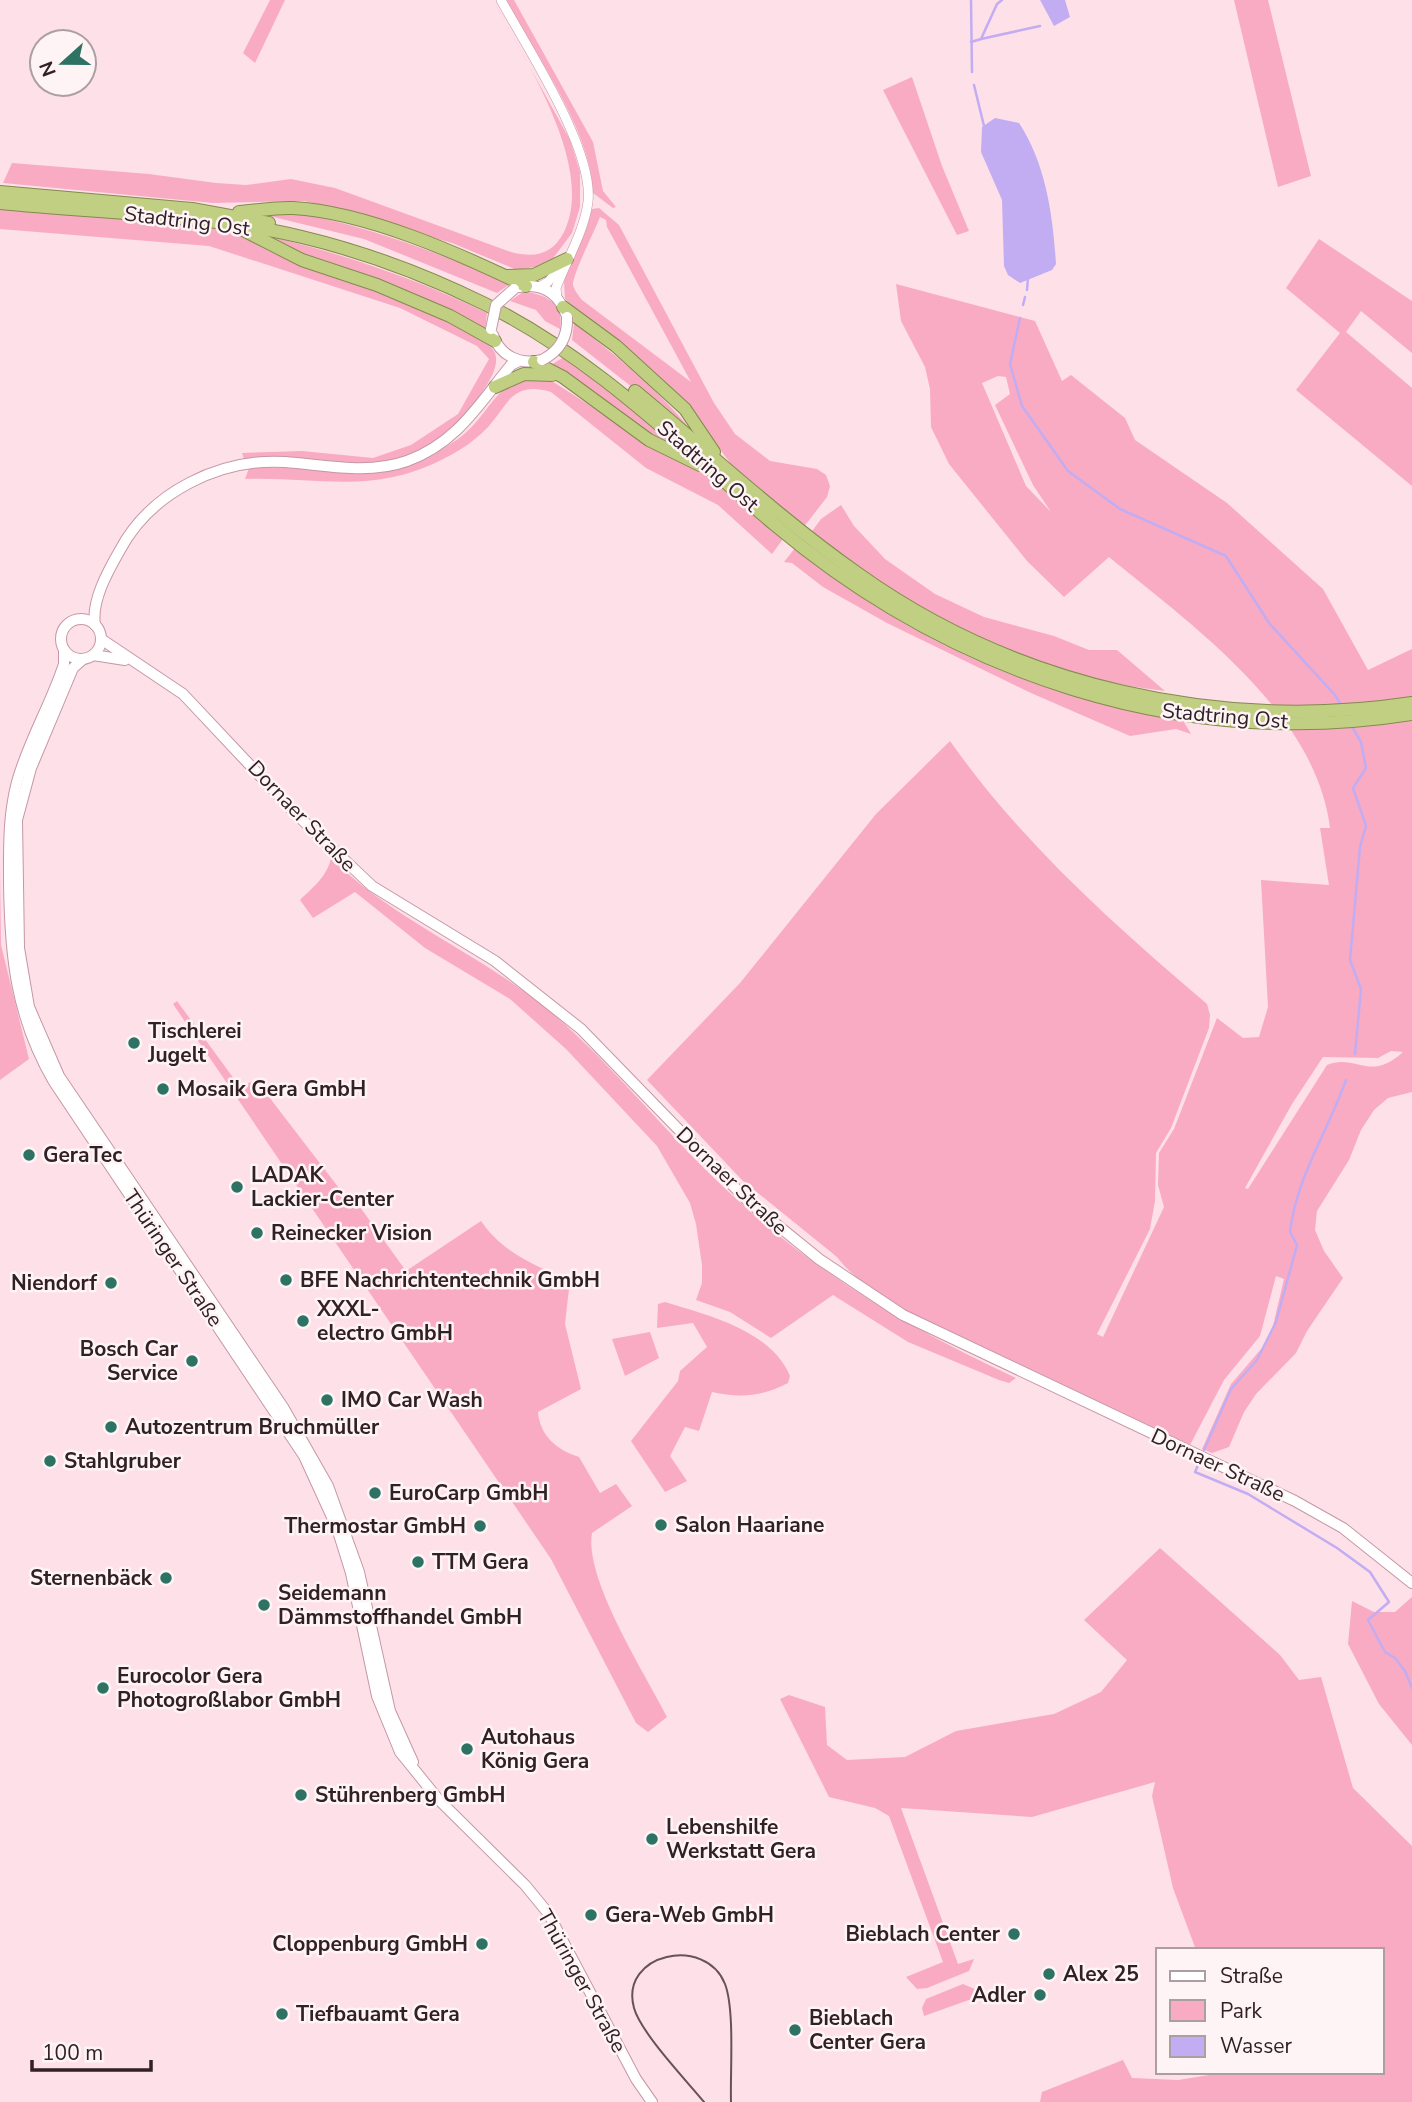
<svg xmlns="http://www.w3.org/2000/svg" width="1412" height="2102" viewBox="0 0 1412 2102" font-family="'Nunito Sans',sans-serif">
<rect width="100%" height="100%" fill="#fee0e9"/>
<g fill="#f9abc4" fill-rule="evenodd">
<polygon points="270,0 285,0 255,63 243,53"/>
<path d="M493,0L570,140L580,172V207L572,233L551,261L541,266L517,270L452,243L305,201L213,203L3,183L12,163L149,174L216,183L246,185L291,179L335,188L511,252C535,258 552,255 564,232C596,166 524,59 493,0Z"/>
<path d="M506,0H514L593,142L603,191L616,207L613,208L593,193C592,132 535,54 506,0Z"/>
<polygon points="1234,0 1268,0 1311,176 1278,187"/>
<polygon points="912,77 942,166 969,231 957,235 883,90"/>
<path d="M0,207C46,211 92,215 138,219C166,222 195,222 222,229C242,234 256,246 275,254C311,269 485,321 495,353C501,369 482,392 473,405C453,435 418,457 382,463C337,471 289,456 244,459L242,453L302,451L373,458L411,445L458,414L489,359L477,346L400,308L209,246L0,229Z"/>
<path d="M599,208L619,225L714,403L735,434L770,461L817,469L826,475L830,486L827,497L803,528L733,467L706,430L565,299L564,281L590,214L592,209ZM600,217L606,220L607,227L691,382L582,300C579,296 574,290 573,285C572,276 595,230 600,217Z"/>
<path d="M298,213C372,227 441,254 510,284L497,293L364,239L261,214Z"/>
<path d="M263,235C342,253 414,278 487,313L485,331L298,254Z"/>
<polygon points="1319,239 1412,301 1412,353 1361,311 1346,332 1412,388 1412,486 1296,390 1340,333 1286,288"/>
<path d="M896,284L1035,321L1062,381L1071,375L1125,418L1135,440L1227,503L1323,589L1368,670L1412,649V1092L1388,1098L1374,1110L1361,1130L1349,1160L1317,1211L1315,1230L1324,1251L1343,1278L1307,1331L1296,1353L1256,1394L1244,1412L1229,1447L1212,1453L1202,1449L1231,1384L1262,1348L1272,1330L1284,1279L1276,1276L1260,1336L1224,1380L1190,1445C1136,1420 1083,1394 1030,1370C976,1345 871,1303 837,1257L743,1181L647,1080L740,983L876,814L950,741C1021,842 1113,924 1207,1004L1210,1015L1209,1028L1171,1128L1156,1153L1155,1201L1150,1229L1097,1334L1103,1337L1164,1207L1158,1185L1159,1153L1174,1129L1217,1018L1243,1038L1259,1037L1268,1007L1261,880L1329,885L1320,828H1330C1316,713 1193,626 1109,557L1064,597L1027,561L949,464L931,427L930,389L925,367L901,321ZM998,376L1006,377L1010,394L995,405L1033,485L1051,512L1026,486L982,383ZM1391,1051L1403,1052C1369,1083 1357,1053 1327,1065L1248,1189L1245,1188L1292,1104L1323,1057L1378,1058Z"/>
<path d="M523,292C545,293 565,304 560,329L545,321L536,310L510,301Z"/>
<path d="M574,323C619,358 663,393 697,438L572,340Z"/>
<polygon points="564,357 687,453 658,442 549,366"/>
<path d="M519,379H545L555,383L662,452L702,471L783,539L772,554L718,505L646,468L551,392C509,380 508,408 484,431C475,440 461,450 449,456C375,496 324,477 245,479L249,468C335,464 378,494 458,439C483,422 492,392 519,379Z"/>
<path d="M841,505L854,526L885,559L935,594L984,617L1054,636L1089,650H1117L1165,691C1085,683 984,649 915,606C879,584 845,558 810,534L821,519Z"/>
<path d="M795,548C913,644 1035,695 1184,722L1191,734L1176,729L1130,736L1031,693L887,623L823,587L792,563L784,562Z"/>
<path d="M331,858C393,920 479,953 547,1009C606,1058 655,1120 710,1174C804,1266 898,1323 1016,1378L1009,1383L999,1380L908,1342L833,1295L771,1338L730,1312L696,1300L702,1283V1265L696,1224L690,1203L657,1146L566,1049L510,999L425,948L355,892L313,918L300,900C313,887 327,877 331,858Z"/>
<polygon points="0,867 1,945 29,1059 0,1080"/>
<path d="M177,1001L240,1087L256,1080L355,1209L360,1207L406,1271L481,1221C502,1252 535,1266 570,1280L565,1324L581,1389L538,1412C540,1436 557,1450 579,1457L600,1493L616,1484L632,1506L592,1533C584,1579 645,1673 667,1717L648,1732L636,1723L551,1559L173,1004Z"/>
<path d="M665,1302C707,1315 771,1330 790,1376L788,1383C762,1397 739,1398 712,1392L699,1431L685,1427L670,1456L687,1481L665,1492L631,1441L678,1381L680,1371L707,1347L693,1323L657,1328L658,1304Z"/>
<polygon points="650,1332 659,1358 625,1376 612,1339"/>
<polygon points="1160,1548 1280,1655 1299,1680 1321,1677 1353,1788 1412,1846 1412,2102 1040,2102 1042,2092 1123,2060 1132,2078 1178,2080 1228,2072 1382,2072 1382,1950 1196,1950 1173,1888 1152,1796 1155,1782 1032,1817 901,1808 958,1964 974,1959 969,1971 927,1988 917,1989 906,1977 943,1962 889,1816 875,1808 829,1797 780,1699 789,1695 825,1707 827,1745 847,1760 905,1757 956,1731 1054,1714 1101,1692 1127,1660 1084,1620"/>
<polygon points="1412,1597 1412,1745 1379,1704 1348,1644 1352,1601 1374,1612 1395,1612"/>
<polygon points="963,1984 977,1990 980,1996 924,2016 922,2008 926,1999"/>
</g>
<g fill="#c2adf2">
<polygon points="1040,0 1065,0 1070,17 1054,26"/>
<path d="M995,118L1019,123C1046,164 1053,216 1056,264L1052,270L1020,283L1008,275L1004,266L1002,200L981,152L982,127Z"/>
</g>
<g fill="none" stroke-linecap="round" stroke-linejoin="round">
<g stroke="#c2adf2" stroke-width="2.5">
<polyline points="971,0 972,72"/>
<polyline points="981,39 1040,26"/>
<polyline points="971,42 981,39 997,4 1002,0"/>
<polyline points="974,85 984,126"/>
<polyline points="1027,290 1028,277"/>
<polyline points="1023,305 1025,297"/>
<polyline points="1020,318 1010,364 1022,406 1068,471 1120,509 1226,556 1269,623 1335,695 1342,707"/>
<polyline points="1351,725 1361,742 1366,768 1353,788 1366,826 1360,847 1350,960 1361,989 1355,1054"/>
<path d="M1204,1450L1231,1389L1257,1360L1276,1322L1297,1245L1290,1232C1296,1178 1328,1131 1346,1080"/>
<polyline points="1199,1463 1195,1472 1248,1494 1337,1548 1370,1572 1389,1602 1368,1620 1385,1652 1395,1658 1405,1671 1412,1688"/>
</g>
<g stroke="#c597a6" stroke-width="10">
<g id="tertiary">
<path d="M501,0C527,48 594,149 588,202C584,232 567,259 556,288L557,298"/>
<polyline points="539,287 548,282 562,265"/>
</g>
</g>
<g stroke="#c597a6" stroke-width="12">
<g id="secondary">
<path d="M519,287C542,283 558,293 566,314"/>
<path d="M493,335C500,356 520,365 541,360"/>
<circle cx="81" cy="639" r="20"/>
<path d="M95,625C91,601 108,571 120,550C151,492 220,458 285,462C326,465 367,475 407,461C457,443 479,404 511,365L519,361"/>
<polyline points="101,639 183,694 295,813 372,886 495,961 581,1029 749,1202 819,1259 903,1315 1295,1501 1343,1528 1412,1583"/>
<path d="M64,650V664C51,704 28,742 17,782C8,816 9,848 9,883C10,957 16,1017 54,1082L304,1456L337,1528L351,1573L377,1696L400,1752L438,1799L525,1885L548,1913L636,2079L652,2102"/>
<polyline points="93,655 125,660"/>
<polyline points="82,660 73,668 31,768 17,820 19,948 29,1007 59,1076 283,1407 328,1486 359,1572 390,1711 413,1762"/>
</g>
</g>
<g stroke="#848a4d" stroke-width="14">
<g id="trunk">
<polyline points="0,192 192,209 269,223"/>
<path d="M0,203C100,213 204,214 302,237C365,252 426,275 485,304C596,359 681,446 775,525C952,674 1181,751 1412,714"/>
<path d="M239,212C257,211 275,207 293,208C366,212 460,254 526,286"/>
<polyline points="245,231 302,260 377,285 450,316 495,341"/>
<polyline points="508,276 534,275 567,259"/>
<polyline points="563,307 616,346 685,409 714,452"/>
<polyline points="534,362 563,377 649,440 700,465"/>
<polyline points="495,387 524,374 552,375"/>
<path d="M635,391C709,452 779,518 857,573C1016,687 1220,732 1412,703"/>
</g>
</g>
<use href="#tertiary" stroke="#fff" stroke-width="9"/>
<use href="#secondary" stroke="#fff" stroke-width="10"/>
<use href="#trunk" stroke="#c0cf82" stroke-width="12"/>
<path stroke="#665259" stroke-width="2" d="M704,2102C686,2080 641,2033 634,2008C619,1953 706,1935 725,1984C735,2010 730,2073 731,2102"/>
<g stroke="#c597a6" stroke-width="12" stroke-linecap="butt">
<g id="secondary-bridge">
<polyline points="491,329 496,305 514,289"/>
<path d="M542,360C560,351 568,337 567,317"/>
</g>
</g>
<use href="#secondary-bridge" stroke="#fff" stroke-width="10"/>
</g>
<g fill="#2e7264" stroke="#fef4f6" stroke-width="2.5">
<circle cx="134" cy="1043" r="7"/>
<circle cx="163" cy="1089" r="7"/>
<circle cx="29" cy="1155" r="7"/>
<circle cx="237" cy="1187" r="7"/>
<circle cx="257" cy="1233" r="7"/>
<circle cx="286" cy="1280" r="7"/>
<circle cx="111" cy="1283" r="7"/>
<circle cx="303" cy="1321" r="7"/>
<circle cx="192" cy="1361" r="7"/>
<circle cx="327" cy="1400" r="7"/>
<circle cx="111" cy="1427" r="7"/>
<circle cx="50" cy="1461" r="7"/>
<circle cx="375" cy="1493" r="7"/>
<circle cx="661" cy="1525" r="7"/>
<circle cx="480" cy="1526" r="7"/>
<circle cx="418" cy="1562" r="7"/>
<circle cx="166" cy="1578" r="7"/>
<circle cx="264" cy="1605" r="7"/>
<circle cx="103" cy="1688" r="7"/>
<circle cx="467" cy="1749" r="7"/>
<circle cx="301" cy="1795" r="7"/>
<circle cx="652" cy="1839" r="7"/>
<circle cx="591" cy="1915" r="7"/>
<circle cx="1014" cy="1934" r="7"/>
<circle cx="482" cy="1944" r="7"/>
<circle cx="1049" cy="1974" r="7"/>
<circle cx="1040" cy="1995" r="7"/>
<circle cx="282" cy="2014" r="7"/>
<circle cx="795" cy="2030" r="7"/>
</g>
<g text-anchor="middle" stroke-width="5" stroke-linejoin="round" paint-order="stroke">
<g font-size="21" fill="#312026" stroke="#fef4f6">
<text transform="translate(187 221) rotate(7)" y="7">Stadtring Ost</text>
<text transform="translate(708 466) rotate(41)" y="7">Stadtring Ost</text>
<text transform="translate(1225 716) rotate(5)" y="7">Stadtring Ost</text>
<text transform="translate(302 816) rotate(46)" y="7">Dornaer Straße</text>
<text transform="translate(732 1181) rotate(44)" y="7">Dornaer Straße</text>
<text transform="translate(173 1258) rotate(56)" y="7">Thüringer Straße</text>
<text transform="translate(1218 1465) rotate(25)" y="7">Dornaer Straße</text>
<text transform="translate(582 1981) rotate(61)" y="7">Thüringer Straße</text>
</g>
<g font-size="21" font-weight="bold" fill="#312026" stroke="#fef4f6" text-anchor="start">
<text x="148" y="1038">Tischlerei<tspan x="148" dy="24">Jugelt</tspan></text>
<text x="177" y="1096">Mosaik Gera GmbH</text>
<text x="43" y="1162">GeraTec</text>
<text x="251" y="1182">LADAK<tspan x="251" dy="24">Lackier-Center</tspan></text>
<text x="271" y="1240">Reinecker Vision</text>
<text x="300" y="1287">BFE Nachrichtentechnik GmbH</text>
<text x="97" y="1290" text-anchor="end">Niendorf</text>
<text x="317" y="1316">XXXL-<tspan x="317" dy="24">electro GmbH</tspan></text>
<text x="178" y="1356" text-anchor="end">Bosch Car<tspan x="178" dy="24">Service</tspan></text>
<text x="341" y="1407">IMO Car Wash</text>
<text x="125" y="1434">Autozentrum Bruchmüller</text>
<text x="64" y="1468">Stahlgruber</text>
<text x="389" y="1500">EuroCarp GmbH</text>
<text x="675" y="1532">Salon Haariane</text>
<text x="466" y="1533" text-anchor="end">Thermostar GmbH</text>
<text x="432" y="1569">TTM Gera</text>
<text x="152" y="1585" text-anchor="end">Sternenbäck</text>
<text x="278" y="1600">Seidemann<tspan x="278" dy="24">Dämmstoffhandel GmbH</tspan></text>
<text x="117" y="1683">Eurocolor Gera<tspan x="117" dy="24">Photogroßlabor GmbH</tspan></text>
<text x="481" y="1744">Autohaus<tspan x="481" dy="24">König Gera</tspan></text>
<text x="315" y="1802">Stührenberg GmbH</text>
<text x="666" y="1834">Lebenshilfe<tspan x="666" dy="24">Werkstatt Gera</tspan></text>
<text x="605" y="1922">Gera-Web GmbH</text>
<text x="1000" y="1941" text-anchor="end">Bieblach Center</text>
<text x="468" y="1951" text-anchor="end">Cloppenburg GmbH</text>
<text x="1063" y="1981">Alex 25</text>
<text x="1026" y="2002" text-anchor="end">Adler</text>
<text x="296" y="2021">Tiefbauamt Gera</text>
<text x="809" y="2025">Bieblach<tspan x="809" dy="24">Center Gera</tspan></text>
</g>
</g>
<rect x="1156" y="1948" width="228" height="126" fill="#fef4f6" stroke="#ac9fa3" stroke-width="2"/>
<rect x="1170" y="1971" width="35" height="10" fill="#ffffff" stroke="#ac9fa3" stroke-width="2"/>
<text x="1220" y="1983" font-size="21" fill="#312026">Straße</text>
<rect x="1170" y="2000" width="35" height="21" fill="#f9abc4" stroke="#ac9fa3" stroke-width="2"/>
<text x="1220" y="2018" font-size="21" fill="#312026">Park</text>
<rect x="1170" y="2036" width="35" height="21" fill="#c2adf2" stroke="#ac9fa3" stroke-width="2"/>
<text x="1220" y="2053" font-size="21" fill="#312026">Wasser</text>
<g transform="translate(63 63) rotate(249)"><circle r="33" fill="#fef4f6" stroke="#ac9fa3" stroke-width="2"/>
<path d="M0-5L12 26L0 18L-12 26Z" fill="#2e7264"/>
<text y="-10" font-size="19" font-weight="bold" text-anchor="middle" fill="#312026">N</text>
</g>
<path d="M32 2060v10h119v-10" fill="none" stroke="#312026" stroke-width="3.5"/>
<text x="42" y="2060" font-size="21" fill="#312026" stroke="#fef4f6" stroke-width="5" paint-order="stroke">100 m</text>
</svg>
